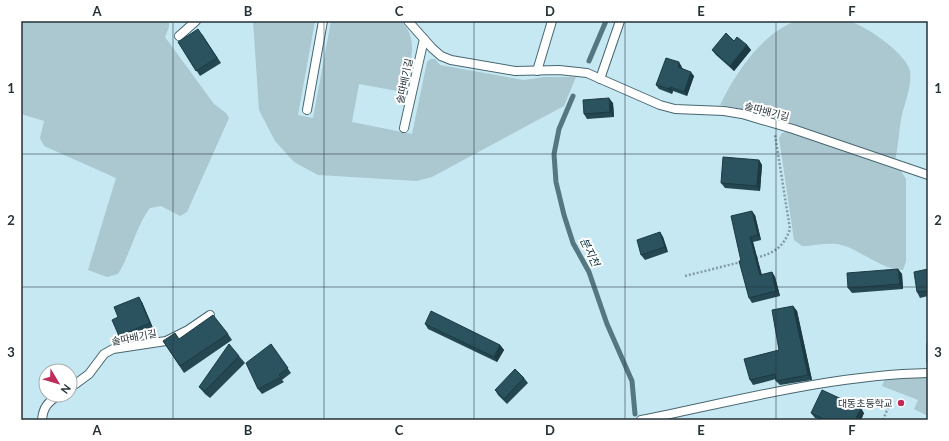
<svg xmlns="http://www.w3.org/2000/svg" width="949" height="441" viewBox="0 0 949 441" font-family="Lato,'Noto Sans KR',sans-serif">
<rect width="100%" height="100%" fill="#c5e8f3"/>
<g fill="#abc7d0">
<path d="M21,21H169V27L165,37L214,104L226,113L229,118L187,212L180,216L161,206L150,208C135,228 131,253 118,274L107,277L88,270L116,178L44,146L40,138L44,121L21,114Z"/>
<path d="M253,21H315L298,115L313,118L331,21H400C422,39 408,69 403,92L359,84L352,122L412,134L427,62L430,59H435L440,65L524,80L544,77H576L564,106L432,177L417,181L318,175L294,162L275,141L259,110Z"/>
<path d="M796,21C810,21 835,18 848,21C865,25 906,53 910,71C912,88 904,104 901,119C899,133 898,147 895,161L762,113L720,105C735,74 762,33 796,21Z"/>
<path d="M789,131L901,171L906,179V261L903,270C884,270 864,253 845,246C831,241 816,246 802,246L794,240L779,138L782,133Z"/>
<polygon points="928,377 928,416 914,409 918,400 882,386 885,379"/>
</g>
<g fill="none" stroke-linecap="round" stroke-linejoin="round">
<g stroke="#557781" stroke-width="5">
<polyline points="589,61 606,21"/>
<polyline points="573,96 559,129 554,154 556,182 564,215 573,243 589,272 607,324 632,381 635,414"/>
</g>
<g stroke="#486770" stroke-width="10">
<g id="lane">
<polyline points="408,21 432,48 441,56 451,60 515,71 559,70 587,73 660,105 675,109 724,111 742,114 793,129 928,175"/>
<polyline points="179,36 196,21"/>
<polyline points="537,71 552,21"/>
<polyline points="600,79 620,21"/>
<polyline points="307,110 323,21"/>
<polyline points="404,128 424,39"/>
<polyline points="70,388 89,374 104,354 113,349 166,341 188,330 210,315"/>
<path d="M42,420C43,407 48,402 59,395"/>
<path d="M641,420C736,401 831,375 928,373"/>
</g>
</g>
<g stroke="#829ba4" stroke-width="2.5" stroke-dasharray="2 2" stroke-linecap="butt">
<path d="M756,258C774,253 784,247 790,229L775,135"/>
<polyline points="685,276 741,262"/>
<polyline points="883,420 890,403"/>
</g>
<use href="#lane" stroke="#fff" stroke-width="8"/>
</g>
<g fill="#244752">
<polygon points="202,34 221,63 200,76 178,42"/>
<polygon points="747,45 751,50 734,71 716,55 712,50"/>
<polygon points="682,67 682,68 694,76 687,96 673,91 672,94 659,89 656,85"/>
<polygon points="613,103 614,117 587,119 584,114"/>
<polygon points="759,160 762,165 760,191 725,188 721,183"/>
<polygon points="755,215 761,240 753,242 762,275 772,272 775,277 780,296 752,303 749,298 741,261"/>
<polygon points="660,232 663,237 668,252 645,260 641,255"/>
<polygon points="898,269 902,274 903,289 852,293 848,288"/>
<polygon points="928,269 928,296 920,298 917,292"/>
<polygon points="142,302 153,328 122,341 119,336 118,317"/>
<polygon points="793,306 797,311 812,380 780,385 776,381 776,379 753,385 750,380 779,350"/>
<polygon points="425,324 500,345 504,350 497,362 428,329"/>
<polygon points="228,334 232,340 184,373 163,341 179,339"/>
<polygon points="271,344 291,373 282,380 284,382 262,394 258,389"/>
<polygon points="239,356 245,363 210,398 205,394 199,387"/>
<polygon points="524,378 528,383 507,404 498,395 495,390"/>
<polygon points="811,413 864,413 861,420 820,420 815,418"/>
</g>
<g fill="#1d3a42">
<polygon points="747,45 751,50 734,71 730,66"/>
<polygon points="679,62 682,67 681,71 678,67"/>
<polygon points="691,72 694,76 687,96 684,92"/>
<polygon points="670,87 673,91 672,94 669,89"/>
<polygon points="609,98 613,103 614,117 610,112"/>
<polygon points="759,160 762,165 760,191 757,186"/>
<polygon points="752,211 755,215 761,240 758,235"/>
<polygon points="660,232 663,237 668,252 665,247"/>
<polygon points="750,237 753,242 763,280 760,275"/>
<polygon points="898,269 902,274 903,289 900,284"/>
<polygon points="772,272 775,277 780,296 776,291"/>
<polygon points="139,297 142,302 153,328 150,323"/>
<polygon points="793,306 797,311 812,380 808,375"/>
<polygon points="500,345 504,350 497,362 494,357"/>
<polygon points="861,408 864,413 861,420 855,420"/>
</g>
<g fill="#2a535f" stroke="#1d3a42">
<polygon points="198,29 217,58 196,71 178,42"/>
<polygon points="726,33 734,41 737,37 747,45 730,66 712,50"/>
<polygon points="666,58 679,62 678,67 691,72 684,92 670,87 669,89 656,85"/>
<polygon points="609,98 610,112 584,114 583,100"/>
<polygon points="723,157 759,160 757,186 721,183"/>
<polygon points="752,211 758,235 750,237 760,275 772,272 776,291 749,298 739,261 741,261 731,216"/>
<polygon points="660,232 665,247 641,255 637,240"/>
<polygon points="898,269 900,284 848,288 847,273"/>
<polygon points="928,269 928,291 917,292 914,272"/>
<polygon points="139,297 150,323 119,336 112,320 118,317 114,307"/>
<polygon points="793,306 808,375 776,381 775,374 750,380 744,359 779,350 772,310"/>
<polygon points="431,311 500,345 494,357 425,324"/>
<polygon points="213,315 228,334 180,366 163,341 175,333 179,339"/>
<rect x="927" y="343" width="1" height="19"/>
<polygon points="229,344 239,356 205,391 199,387"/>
<polygon points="271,344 288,368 279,375 281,377 258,389 246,363"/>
<polygon points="515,369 524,378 504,399 495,390"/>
<polygon points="822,390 861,408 855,420 836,420 835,419 835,420 826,420 811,413"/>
</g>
<path fill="none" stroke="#253237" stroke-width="1" stroke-opacity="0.55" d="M173,21V420M324,21V420M474,21V420M625,21V420M776,21V420M21,154H928M21,287H928"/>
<circle fill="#bd2d58" stroke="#fff" stroke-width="1.5" cx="901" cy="403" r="4"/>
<g text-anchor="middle" stroke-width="4" stroke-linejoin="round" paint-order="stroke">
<g font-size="10" fill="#253237" stroke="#fff">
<text transform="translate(404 81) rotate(-78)" y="4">솔따배기길</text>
<text transform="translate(767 111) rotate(15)" y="4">솔따배기길</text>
<text transform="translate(134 337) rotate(-11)" y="4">솔따배기길</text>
</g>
<g font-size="10" fill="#253237" stroke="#fff" text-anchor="end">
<text x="893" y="407">대동초등학교</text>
</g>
<g font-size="11" font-style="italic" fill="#042e39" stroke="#fff">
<text transform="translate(590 252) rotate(64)" y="4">분지천</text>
</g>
</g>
<rect width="949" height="441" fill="none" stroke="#ffffff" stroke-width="44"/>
<g transform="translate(58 383) rotate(128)"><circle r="19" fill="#ffffff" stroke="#a8adaf"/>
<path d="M0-3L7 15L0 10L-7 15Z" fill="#bd2d58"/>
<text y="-6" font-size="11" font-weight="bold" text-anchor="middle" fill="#253237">N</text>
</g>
<rect x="22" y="22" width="905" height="397" fill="none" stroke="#253237" stroke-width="1.5"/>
<g font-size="13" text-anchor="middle" font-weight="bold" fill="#253237">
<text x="97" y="16">A</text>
<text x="248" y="16">B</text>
<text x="399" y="16">C</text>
<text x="550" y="16">D</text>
<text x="701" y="16">E</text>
<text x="852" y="16">F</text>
<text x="11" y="93">1</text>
<text x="938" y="93">1</text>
<text x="11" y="225">2</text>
<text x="938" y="225">2</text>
<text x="11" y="357">3</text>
<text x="938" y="357">3</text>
<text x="97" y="435">A</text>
<text x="248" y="435">B</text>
<text x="399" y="435">C</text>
<text x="550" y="435">D</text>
<text x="701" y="435">E</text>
<text x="852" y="435">F</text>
</g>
</svg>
